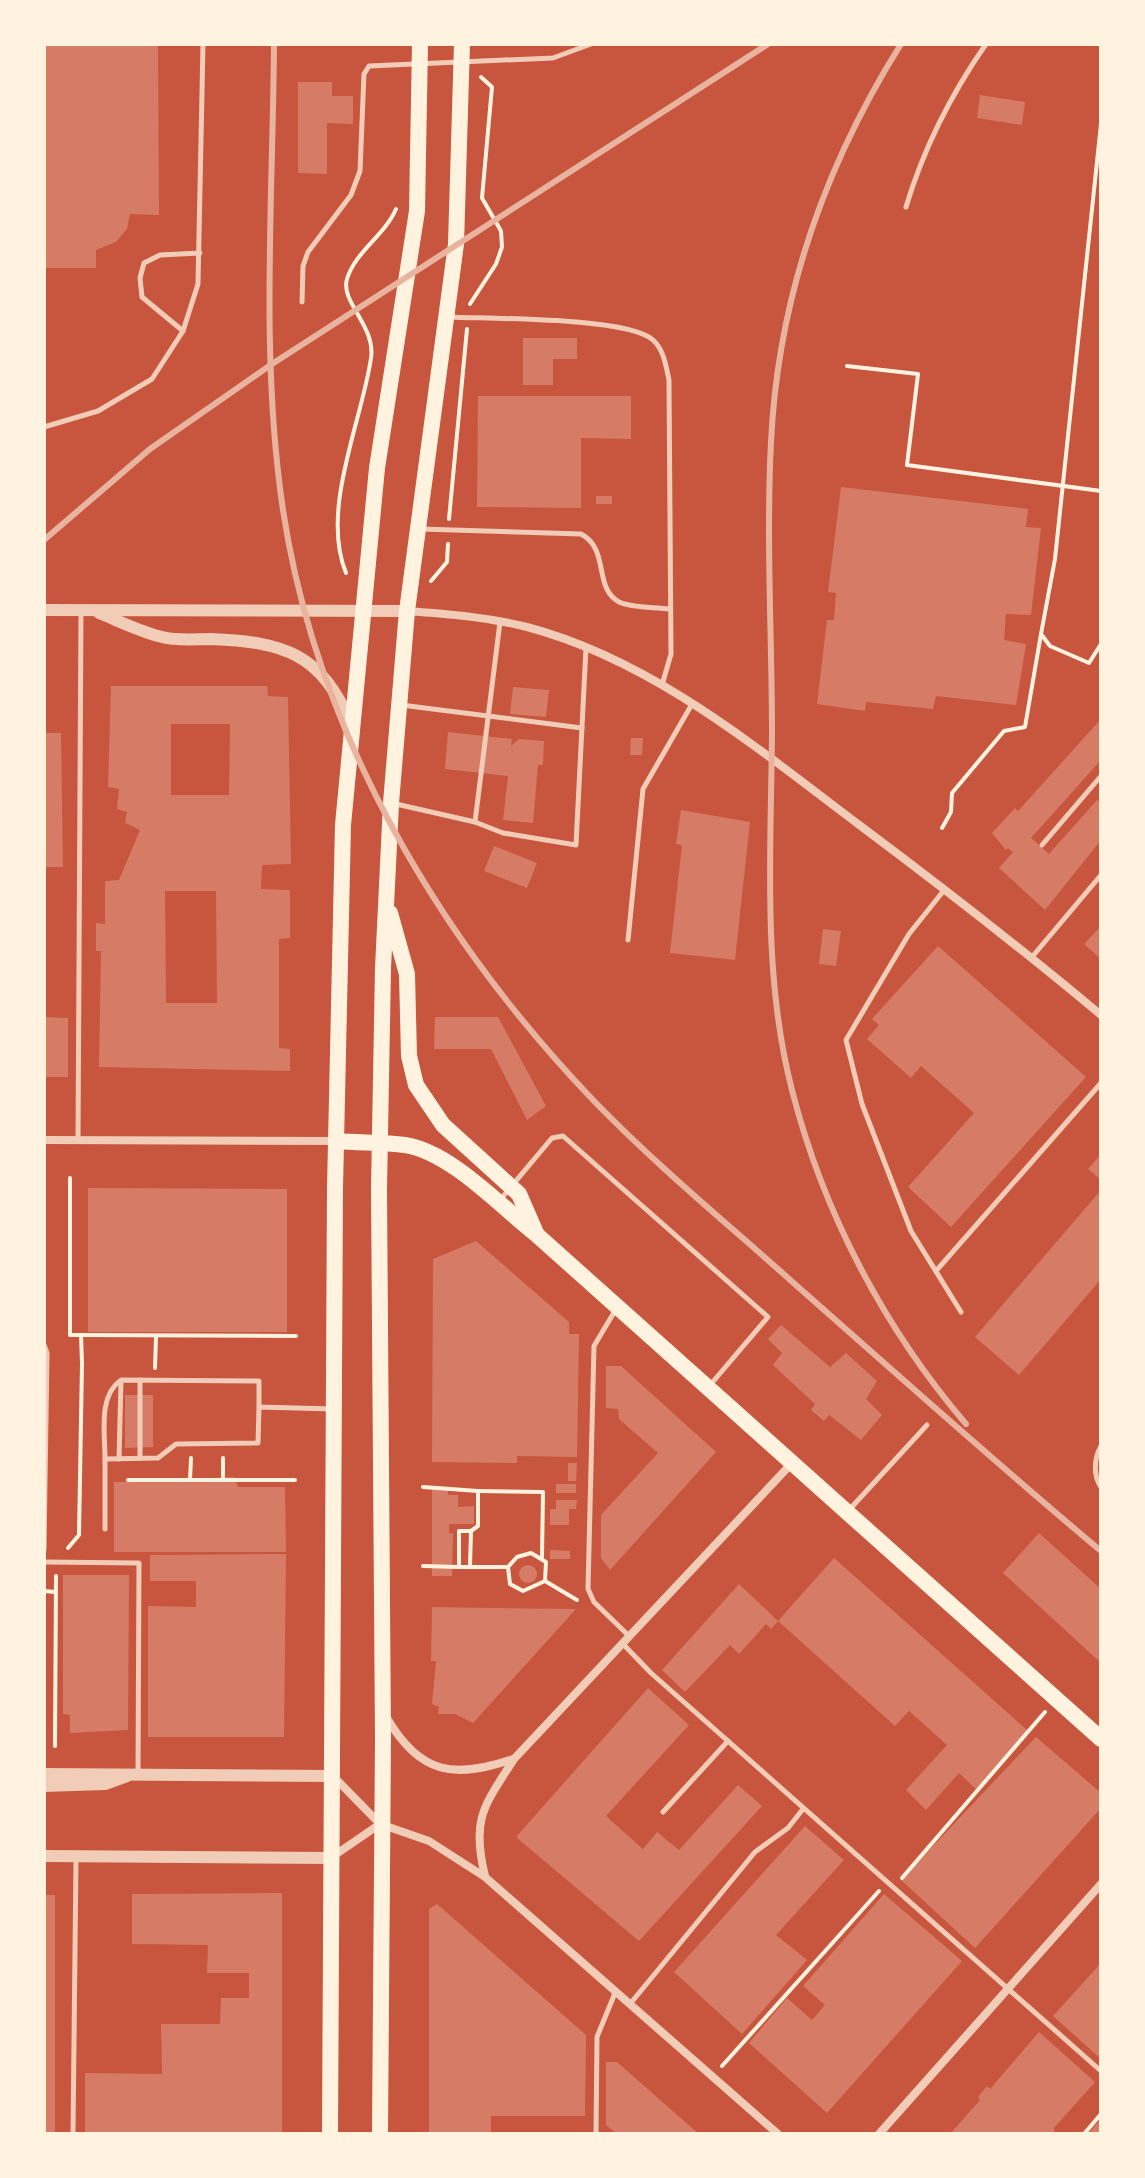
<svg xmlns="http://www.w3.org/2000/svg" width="1145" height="2178" viewBox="0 0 1145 2178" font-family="Figtree,sans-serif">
<rect width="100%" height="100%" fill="#c8553d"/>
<g fill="#d67c66" fill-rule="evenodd">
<polygon points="44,44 158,44 159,215 130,214 127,229 116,242 96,250 96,268 44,268"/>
<polygon points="298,82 332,82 332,96 353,96 353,124 327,123 327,174 298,173"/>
<polygon points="980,95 1025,102 1022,125 977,118"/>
<polygon points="523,338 577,338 577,359 553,359 553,385 523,385"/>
<polygon points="478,396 631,396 631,439 581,438 581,508 477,507"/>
<polygon points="841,487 1028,509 1026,527 1041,528 1031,615 1006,614 1004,640 1026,644 1016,705 936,696 933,709 866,702 865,711 817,704 827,620 834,620 836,593 828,592"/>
<rect x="596" y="496" width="16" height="8"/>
<path d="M111,686H267L268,696L288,697L291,864L262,865L261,889L290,890V938L279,939V1048L290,1049V1071L99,1067L101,951H96V923L105,924V881L119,880L140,830L125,823L127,812L117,809L119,789L108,787ZM171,724H230L229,795H171ZM165,891H216L217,1003H166Z"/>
<polygon points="513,687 549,690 546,717 510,714"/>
<polygon points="1101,719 1101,760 1031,838 1049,854 1097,800 1101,803 1101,840 1045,910 999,868 1013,852 1008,848 1006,850 992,833 1015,808 1018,811"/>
<polygon points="448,732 512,739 511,746 519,739 544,741 543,765 538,765 533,823 503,820 508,776 445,769"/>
<polygon points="44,733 61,733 63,867 44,867"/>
<polygon points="631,738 643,738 642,755 630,755"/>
<polygon points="681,810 750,822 735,960 670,953 682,845 676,844"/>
<polygon points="494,846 537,863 527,888 484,871"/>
<polygon points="1101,926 1101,959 1084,944"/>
<polygon points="823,929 841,931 836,966 819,964"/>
<polygon points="938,946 1086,1077 951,1227 908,1187 974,1113 921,1066 911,1078 867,1039 879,1025 872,1019"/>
<polygon points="44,1017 68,1018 68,1077 44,1077"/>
<polygon points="435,1017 498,1017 546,1106 527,1120 491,1049 434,1049"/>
<polygon points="1101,1154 1101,1180 1088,1169"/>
<polygon points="88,1188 287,1189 287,1332 88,1332"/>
<polygon points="1101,1190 1101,1279 1019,1375 975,1337"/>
<polygon points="476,1241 569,1322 569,1334 579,1334 577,1457 517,1456 517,1463 432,1462 433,1259"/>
<polygon points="781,1325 830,1367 846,1353 877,1381 866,1399 882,1415 861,1440 829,1415 824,1421 811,1410 815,1404 773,1365 782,1353 768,1339"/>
<polygon points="606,1366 621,1366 716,1452 610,1570 601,1558 601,1515 658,1453 619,1419 618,1409 606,1408"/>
<polygon points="125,1395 153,1395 153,1447 125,1448"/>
<polygon points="568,1463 577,1463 576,1481 568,1481"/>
<polygon points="234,1477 238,1487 285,1487 286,1552 114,1552 114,1482 208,1482 212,1478"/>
<rect x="556" y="1484" width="20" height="9"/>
<polygon points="432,1487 448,1489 448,1495 458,1495 458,1507 474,1506 474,1524 449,1524 449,1533 453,1533 452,1576 432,1576"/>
<polygon points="556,1500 577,1500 576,1509 569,1509 569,1525 550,1525 550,1509 556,1509"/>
<polygon points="1039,1533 1101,1589 1101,1663 1003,1573"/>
<polygon points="550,1550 570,1551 570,1559 550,1559"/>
<polygon points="286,1554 284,1737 148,1737 148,1606 196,1607 196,1581 150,1581 150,1555"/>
<polygon points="834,1558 1027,1730 976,1789 959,1773 926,1810 906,1790 947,1745 909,1711 895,1726 778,1621"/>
<circle cx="528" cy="1574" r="9"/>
<polygon points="63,1575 129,1575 128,1730 70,1733 70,1715 63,1714"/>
<polygon points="739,1584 778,1621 771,1629 766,1624 739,1654 730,1645 685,1692 662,1670"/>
<polygon points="432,1607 490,1608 576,1609 473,1723 455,1714 438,1714 439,1707 432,1704 436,1661 431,1661"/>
<polygon points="648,1688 689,1725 606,1816 643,1849 657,1832 679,1850 738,1785 762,1806 639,1941 516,1837"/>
<polygon points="1036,1737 1101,1793 1101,1808 975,1948 901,1880"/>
<polygon points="805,1826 844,1860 776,1935 807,1960 742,2034 674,1972"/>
<polygon points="282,1893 282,2134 85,2134 85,2073 162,2074 161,2024 220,2024 221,1998 249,1998 249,1973 207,1973 208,1945 132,1944 132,1894"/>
<polygon points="884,1894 962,1961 827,2113 749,2043 787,1998 812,2020 825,2005 803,1986"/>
<rect x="44" y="1895" width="11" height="239"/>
<polygon points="437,1904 586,2035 585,2116 491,2116 491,2134 429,2134 429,1909"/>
<polygon points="1101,1963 1101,2059 1053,2016"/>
<polygon points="1039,2032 1095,2082 1054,2128 1055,2134 950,2134 980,2100 978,2097 987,2086 990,2089"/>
<polygon points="606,2062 617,2062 699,2134 617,2134 606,2125"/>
<polygon points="1101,2119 1101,2134 1088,2134"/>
</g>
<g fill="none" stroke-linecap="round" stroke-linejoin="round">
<g stroke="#fff3e0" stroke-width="4">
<polyline points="1101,124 1055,559 1041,634 1050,646 1089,663 1101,644"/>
<polyline points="470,304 496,264 502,247 501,231 482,198 492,87 481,77"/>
<polyline points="847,366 918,374 907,465 1101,491"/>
<polyline points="449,519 467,329"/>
<path d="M346,573C320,510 362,421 371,358C376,326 340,302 347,279C355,252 385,235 396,209"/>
<polyline points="431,581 447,562 448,544"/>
<polyline points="942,828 951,812 952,793 1004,731 1025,727 1041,634"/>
<polyline points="81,1335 296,1336"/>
<polyline points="155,1368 156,1337"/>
<polyline points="223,1458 223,1479"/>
<polyline points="128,1480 295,1480"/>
<polyline points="190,1480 191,1458"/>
<polyline points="423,1487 478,1491 478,1526 471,1531 459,1531 459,1567 423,1566"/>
<polyline points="478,1491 543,1492 542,1557"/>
<polyline points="68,1548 79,1535 82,1363 81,1335 70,1335 70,1178"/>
<polyline points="470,1566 471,1531"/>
<polyline points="459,1567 508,1567 517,1557 531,1553 546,1562 545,1581 523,1591 510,1584 508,1567"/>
<polyline points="545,1581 577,1600"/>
<polyline points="44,1591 56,1592"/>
<polyline points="55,1746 56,1576"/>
<polyline points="902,1878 1045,1712"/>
<polyline points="722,2066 879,1891"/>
<polyline points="1084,2134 1101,2114"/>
</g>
<g stroke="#f1ccb7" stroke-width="5">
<path d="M906,207C923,150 952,93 986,44"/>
<polyline points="302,302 303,266 308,252 351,195 360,171 364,74 369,66 553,58 591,44"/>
<path d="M449,317C489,319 627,317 653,340C664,350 666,366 669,380L671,654L662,685"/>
<polyline points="183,331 142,297 140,278 144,263 160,255 200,253"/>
<polyline points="44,427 98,411 152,379 183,331 198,284 203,44"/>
<path d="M420,529L581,534C610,549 593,588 619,602C631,608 655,607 669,609"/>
<polyline points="401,705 582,728"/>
<polyline points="396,804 475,822 500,622"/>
<polyline points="475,822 503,833 576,845 586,648"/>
<polyline points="1042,845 1101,776"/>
<polyline points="945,889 909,934 846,1040 862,1104 911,1231 961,1312"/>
<polyline points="628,940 643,789 692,704"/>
<polyline points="1032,957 1101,875"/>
<polyline points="78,1141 81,611"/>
<polyline points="500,1200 552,1138 563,1136 768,1317 711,1384"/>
<polyline points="936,1271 1101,1083"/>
<polyline points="616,1309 594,1346 588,1589 594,1602 629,1636"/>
<polyline points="44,1345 47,1353 44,1550"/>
<polyline points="140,1380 140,1458"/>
<path d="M259,1407L258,1443L176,1444L158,1458L105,1459C105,1432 98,1396 121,1380L259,1381V1407L333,1409"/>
<path d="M1101,1446C1094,1458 1093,1476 1101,1487"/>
<polyline points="105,1459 105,1529"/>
<polyline points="119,1459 121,1381"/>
<polyline points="849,1510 927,1425"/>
<polyline points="44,1562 139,1563 138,1773"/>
<polyline points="623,1644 651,1673 1101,2071"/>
<polyline points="663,1812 728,1741"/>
<polyline points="630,2004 755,1852 788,1828 803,1809"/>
<polyline points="73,2134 76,1859"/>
<polyline points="596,2134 597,2037 615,1993"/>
</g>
<g stroke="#f1ccb7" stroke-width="8">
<path d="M407,611C448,614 487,617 527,627C652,660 757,748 858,824C941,886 1022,949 1101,1015"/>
<polyline points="44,1140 337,1141"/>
<path d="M387,1718C420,1775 455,1779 513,1759"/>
<polyline points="334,1777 380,1824 429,1841 485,1877 778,2134"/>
<polyline points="332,1857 380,1824"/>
<path d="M485,1876C471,1819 484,1806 514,1759L792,1463"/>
<polyline points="879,2134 1101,1884"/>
</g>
<g stroke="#f1ccb7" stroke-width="12">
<polyline points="44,610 407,611"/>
<path d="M99,613C119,621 141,632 162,637C177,641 196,639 211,639C284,642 321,653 351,724"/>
<polyline points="44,1774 333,1776"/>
<polyline points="44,1786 105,1784 127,1776"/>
<polyline points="44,1856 332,1858"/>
</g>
<g stroke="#fff3e0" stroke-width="16">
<polyline points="390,913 407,974 409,1056 416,1085 443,1125 519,1194 536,1233"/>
<path d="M337,1141C359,1143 383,1142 405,1145C451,1152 501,1207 537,1235L1101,1739"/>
<polyline points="330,2134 335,1188 343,825 377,468 417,211 420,44"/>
<polyline points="380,2134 383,1739 379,1189 383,968 391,803 407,611 456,244 462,44"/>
</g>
<g stroke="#e9b49f" stroke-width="6">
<path d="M274,44C273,198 260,357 283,510C317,734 439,939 594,1101C658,1167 729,1225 797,1286C898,1375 998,1465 1101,1551"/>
<path d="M901,44C825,165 778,298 771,442C766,539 772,637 772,734C771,851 762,975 792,1090C823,1212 884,1328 966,1424"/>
<polyline points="44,540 150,449 272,364 768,44"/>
</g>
</g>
<rect width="1145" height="2178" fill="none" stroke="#fff3e0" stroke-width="92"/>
</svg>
